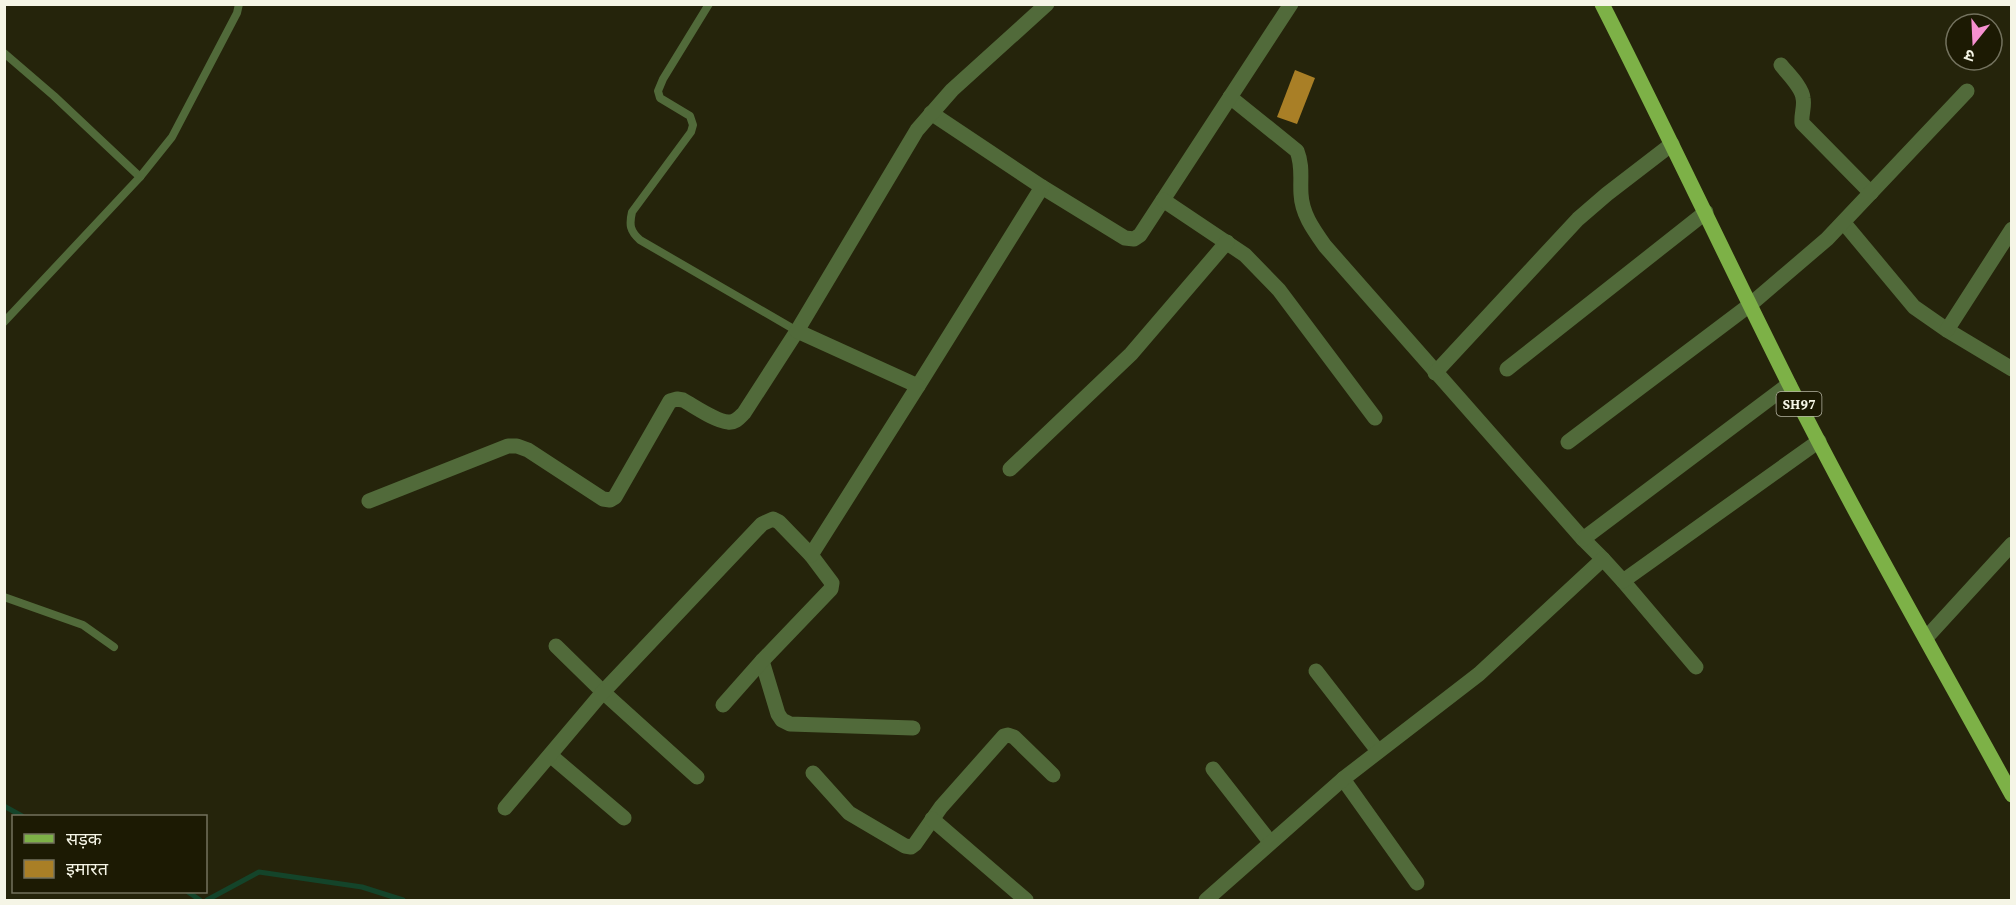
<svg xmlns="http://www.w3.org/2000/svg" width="2016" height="905" viewBox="0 0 2016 905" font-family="'Crimson Pro','Noto Sans Devanagari',serif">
<rect width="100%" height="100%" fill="#25240b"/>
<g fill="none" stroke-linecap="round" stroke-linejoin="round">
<g stroke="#14442a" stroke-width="5">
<polyline points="4,806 22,816"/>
<polyline points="188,892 200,900"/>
<polyline points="207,900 259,872 362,887 403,900"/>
</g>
</g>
<polygon fill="#a97f26" points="1295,70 1315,78 1297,124 1277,117"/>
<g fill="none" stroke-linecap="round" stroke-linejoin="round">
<g stroke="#516a3a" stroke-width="8">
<path d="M709,4L663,79L658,91L660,98L690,116L693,125L691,132L632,212C629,225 630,231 640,240L797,331"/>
<polyline points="4,53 54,96 140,177"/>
<polyline points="4,322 140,177 172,137 237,13 239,4"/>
<polyline points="4,597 83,625 114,647"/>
</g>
<g stroke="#516a3a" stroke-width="15">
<path d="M1781,65C1788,74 1802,87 1803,98C1805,106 1801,114 1802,123L1871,193"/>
<path d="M1230,97L1297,151C1303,166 1300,179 1301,194C1302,214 1313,229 1325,246L1583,539L1603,559"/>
<polyline points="1042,187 1125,238 1134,239 1140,235 1291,4"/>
<polyline points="1163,200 1245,255 1279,290 1375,418"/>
<polyline points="1844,223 1914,307 1947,330 2012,369"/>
<polyline points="1947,330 2012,229"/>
<polyline points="1507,369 1706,212"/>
<polyline points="1435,373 1578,219 1607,194 1672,144"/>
<polyline points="918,386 1042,187 931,113"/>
<polyline points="1568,442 1751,304 1827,239 1967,91"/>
<polyline points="1010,469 1131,354 1227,242"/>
<path d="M369,501L508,446H517L528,450L603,499L610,500L615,497L670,401L677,399L683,400C694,406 715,421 728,422C735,423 739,418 744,413L797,331"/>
<polyline points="1583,539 1789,384"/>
<polyline points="1623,581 1696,667"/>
<polyline points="1926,638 2012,544"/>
<polyline points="556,646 603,692 697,777"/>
<polyline points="762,661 778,714 782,720 790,724 913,728"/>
<polyline points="1316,671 1378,751"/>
<polyline points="723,705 762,661 831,589 832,583 811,555"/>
<polyline points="550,755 624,818"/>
<polyline points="1213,769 1270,842"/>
<polyline points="813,773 849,813 905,846 911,847 915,844 941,807 1004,736 1008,735 1014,737 1053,775"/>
<polyline points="1343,779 1417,883"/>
<polyline points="505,808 603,692 762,524 773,519 779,522 811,555 918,386 797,331 917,130 952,90 1047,4"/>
<polyline points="932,819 1026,900"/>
<polyline points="1206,900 1343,779 1479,674 1603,559 1623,581 1819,441"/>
</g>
<path stroke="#7db147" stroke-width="15" d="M1602,4C1666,130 1726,258 1789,384C1859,523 1937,658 2012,795"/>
</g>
<g text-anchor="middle" stroke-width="5" stroke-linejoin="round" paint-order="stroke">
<rect fill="#1c1a03" stroke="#b4b3a2" stroke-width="1.5" x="1776.5" y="392" width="45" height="24" rx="4.5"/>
<g font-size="15" font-weight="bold" fill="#f5f5e6">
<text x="1799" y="409">SH97</text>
</g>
</g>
<rect width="2016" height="905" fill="none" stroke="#f5f5e6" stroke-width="12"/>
<rect x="12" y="815" width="195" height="78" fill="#1c1a03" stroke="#73725e" stroke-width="1.5"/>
<rect x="24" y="834" width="30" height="9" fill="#7db147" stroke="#73725e" stroke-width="1.5"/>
<text x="66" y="845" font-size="18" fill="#f5f5e6">सड़क</text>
<rect x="24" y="860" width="30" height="18" fill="#a97f26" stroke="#73725e" stroke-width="1.5"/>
<text x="66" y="875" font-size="18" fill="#f5f5e6">इमारत</text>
<g transform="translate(1974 42) rotate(198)"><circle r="28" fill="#1c1a03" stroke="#73725e" stroke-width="1.5"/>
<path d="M0-4.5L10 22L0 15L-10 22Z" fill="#f690d0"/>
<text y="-9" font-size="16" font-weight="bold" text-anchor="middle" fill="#f5f5e6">उ</text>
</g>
</svg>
